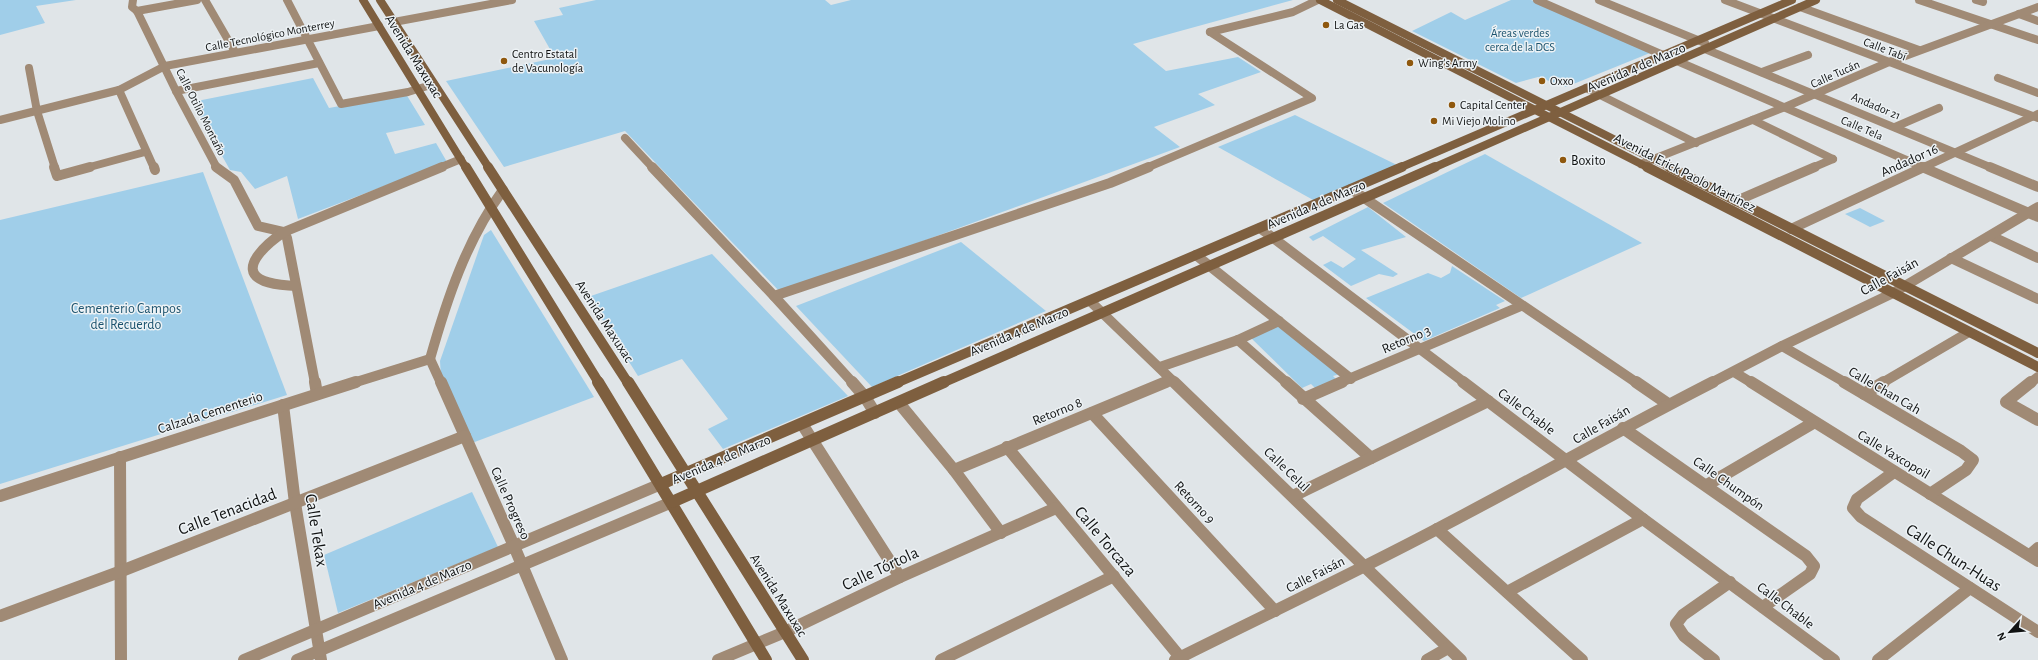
<svg xmlns="http://www.w3.org/2000/svg" width="2038" height="660" viewBox="0 0 2038 660" font-family="'Alegreya Sans',sans-serif">
<rect width="100%" height="100%" fill="#e0e5e8"/>
<g fill="#a0cee9">
<polygon points="0,0 76,0 36,6 45,23 0,35"/>
<polygon points="596,0 825,0 831,5 851,0 1293,0 1133,44 1166,71 1238,57 1261,72 1198,94 1215,105 1154,127 1180,147 781,293 625,131 504,167 446,81 555,58 534,21 563,15 559,8"/>
<polygon points="1511,0 1531,0 1650,53 1566,87 1538,77 1516,83 1412,31 1451,12 1465,20"/>
<polygon points="313,78 329,108 406,94 425,125 386,133 395,154 436,143 447,162 298,219 287,176 255,189 241,172 230,170 192,102"/>
<polygon points="1295,115 1397,165 1315,201 1218,147"/>
<polygon points="1485,154 1642,243 1521,298 1383,203"/>
<polygon points="203,172 287,395 0,484 0,220"/>
<polygon points="1368,207 1406,237 1361,250 1398,274 1393,277 1379,274 1351,286 1323,265 1331,261 1343,268 1356,259 1323,236 1313,241 1309,237"/>
<polygon points="1860,208 1885,221 1870,227 1845,214"/>
<polygon points="491,230 594,397 472,443 441,378 440,361 484,235"/>
<polygon points="961,242 1046,311 872,387 796,306"/>
<polygon points="712,254 848,396 723,449 708,429 728,419 682,359 638,376 588,297"/>
<polygon points="1452,266 1505,301 1496,305 1500,308 1424,341 1366,298 1428,273 1441,278 1450,273"/>
<polygon points="1283,323 1340,374 1333,376 1336,379 1315,388 1311,384 1302,388 1249,336"/>
<polygon points="472,492 498,547 338,613 324,555"/>
</g>
<g fill="none" stroke-linecap="round" stroke-linejoin="round">
<g stroke="#a08a75" stroke-width="8">
<polyline points="133,0 132,7 137,11 176,91 217,168"/>
<polyline points="205,0 235,52"/>
<polyline points="287,0 341,104 408,92 434,84"/>
<polyline points="1537,0 1663,55"/>
<polyline points="1599,0 1705,43"/>
<polyline points="1725,0 2038,118"/>
<polyline points="1919,0 2038,40"/>
<polyline points="1976,0 1983,2"/>
<polyline points="1800,7 1919,50"/>
<polyline points="137,11 197,0"/>
<polyline points="2019,14 2038,21"/>
<polyline points="394,22 512,0"/>
<polyline points="1210,32 1293,12 1318,0"/>
<polyline points="1705,49 1992,168"/>
<polyline points="1677,61 1925,168"/>
<polyline points="29,68 37,111 55,168"/>
<polyline points="1762,72 1808,55"/>
<polyline points="1998,78 2038,93"/>
<polyline points="1586,88 1696,143"/>
<polyline points="119,90 154,168"/>
<polyline points="176,91 319,63"/>
<polyline points="0,120 119,90 165,66 379,26"/>
<polyline points="1753,120 1833,159"/>
<polyline points="1895,127 1939,108"/>
<polyline points="625,138 653,168"/>
<polyline points="1641,164 1785,107 1889,62 2038,7"/>
<polyline points="86,168 145,152"/>
<polyline points="439,168 461,159"/>
<polyline points="1146,168 1312,98 1210,32"/>
<polyline points="1812,168 1833,159"/>
<polyline points="1922,168 2038,114"/>
</g>
<g stroke="#a08a75" stroke-width="10">
<polyline points="54,167 57,176 90,167"/>
<polyline points="154,167 155,170"/>
<polyline points="216,167 234,180 258,226 284,232"/>
<polyline points="652,167 774,296 853,383"/>
<polyline points="1922,167 2038,217"/>
<polyline points="1990,167 2038,187"/>
<polyline points="1351,189 1637,383"/>
<polyline points="1736,201 1815,167"/>
<polyline points="1260,228 1465,383"/>
<polyline points="1791,229 1924,167"/>
<polyline points="284,232 287,238 315,383"/>
<polyline points="1991,236 2038,258"/>
<polyline points="1196,255 1351,379"/>
<polyline points="1951,258 2038,299"/>
<path d="M295,286C285,285 274,285 264,281C234,269 272,240 284,232L442,167"/>
<polyline points="774,296 1110,183 1149,167"/>
<polyline points="1090,301 1175,383"/>
<polyline points="1238,340 1287,383"/>
<polyline points="1782,346 1846,383"/>
<polyline points="430,359 441,383"/>
<path d="M430,359C447,299 466,241 503,190"/>
<polyline points="1160,367 1238,340 1279,321"/>
<polyline points="1734,372 1752,383"/>
<polyline points="353,383 430,359"/>
<polyline points="1164,383 1172,380"/>
<polyline points="1339,383 1521,306"/>
<polyline points="1711,383 1782,346 1893,293 2038,207"/>
<polyline points="1882,383 1969,332"/>
<polyline points="2030,383 2038,377"/>
</g>
<g stroke="#a08a75" stroke-width="12">
<polyline points="315,382 317,394"/>
<polyline points="441,382 514,546 562,660"/>
<polyline points="852,382 865,397 875,413"/>
<polyline points="1174,382 1461,660"/>
<polyline points="1286,382 1371,458"/>
<polyline points="1463,382 1643,519 1834,660"/>
<polyline points="1636,382 1668,404"/>
<polyline points="1751,382 2038,561"/>
<polyline points="1844,382 1961,451 1973,460 1966,470 1930,494"/>
<polyline points="2031,382 2006,402 2038,420"/>
<polyline points="1864,394 1884,382"/>
<polyline points="1303,399 1342,382"/>
<polyline points="899,403 954,470 1001,533"/>
<polyline points="283,405 295,503 321,660"/>
<polyline points="1092,413 1275,611"/>
<polyline points="802,424 900,577"/>
<polyline points="1623,428 1806,556 1814,566 1810,574 1763,607"/>
<polyline points="1007,447 1180,657"/>
<polyline points="120,457 121,660"/>
<polyline points="954,470 1166,382"/>
<polyline points="1894,472 1857,499 1853,508 1861,517 2038,632"/>
<polyline points="1707,485 1813,423"/>
<polyline points="0,496 356,382"/>
<polyline points="1293,496 1488,401"/>
<polyline points="1437,529 1582,660"/>
<polyline points="2030,555 2038,548"/>
<polyline points="1507,592 1643,519"/>
<polyline points="0,616 119,572 465,436"/>
<polyline points="244,660 661,484"/>
<polyline points="297,660 672,502"/>
<polyline points="718,660 785,632 900,577 1056,508"/>
<polyline points="941,660 1114,576"/>
<path d="M1175,660C1263,616 1352,574 1439,528C1531,480 1621,429 1713,382"/>
<polyline points="1427,660 1448,648"/>
<polyline points="1714,660 1684,636 1676,624 1683,615 1730,582"/>
<polyline points="1878,660 1970,588"/>
</g>
<g stroke="#7e5f3f" stroke-width="8">
<polyline points="363,0 466,168"/>
<polyline points="380,0 489,168"/>
<polyline points="1320,0 1649,168"/>
<polyline points="1337,0 1671,168"/>
<polyline points="1399,168 1792,0"/>
<polyline points="1433,168 1816,0"/>
</g>
<g stroke="#7e5f3f" stroke-width="10">
<polyline points="466,167 599,383"/>
<polyline points="488,167 628,383"/>
<polyline points="1647,167 2038,367"/>
<polyline points="1669,167 2038,353"/>
<polyline points="896,383 1402,167"/>
<polyline points="942,383 1435,167"/>
</g>
<g stroke="#7e5f3f" stroke-width="12">
<polyline points="598,382 766,660"/>
<polyline points="628,382 803,660"/>
<polyline points="661,484 898,382"/>
<polyline points="672,502 944,382"/>
</g>
</g>
<g fill="#8f580e" stroke="#edf2f5" stroke-width="1.5">
<circle cx="1326" cy="25" r="4"/>
<circle cx="504" cy="61" r="4"/>
<circle cx="1410" cy="63" r="4"/>
<circle cx="1542" cy="81" r="4"/>
<circle cx="1452" cy="105" r="4"/>
<circle cx="1434" cy="121" r="4"/>
<circle cx="1563" cy="160" r="4"/>
</g>
<g text-anchor="middle" stroke-width="3" stroke-linejoin="round" paint-order="stroke">
<g font-size="12" fill="#111313" stroke="#edf2f5" text-anchor="start">
<text x="1334" y="29">La Gas</text>
<text x="512" y="58">Centro Estatal<tspan x="512" dy="14">de Vacunología</tspan></text>
<text x="1418" y="67">Wing's Army</text>
<text x="1550" y="85">Oxxo</text>
<text x="1460" y="109">Capital Center</text>
<text x="1442" y="125">Mi Viejo Molino</text>
</g>
<g font-size="12" fill="#1c536e" stroke="#edf2f5">
<text x="1520" y="37">Áreas verdes<tspan x="1520" dy="14">cerca de la DCS</tspan></text>
</g>
<g font-size="12" fill="#111313" stroke="#edf2f5">
<text transform="translate(270 35) rotate(-11)" y="4">Calle Tecnológico Monterrey</text>
<text transform="translate(1885 49) rotate(21)" y="4">Calle Tabí</text>
<text transform="translate(1835 74) rotate(-24)" y="4">Calle Tucán</text>
<text transform="translate(1876 106) rotate(23)" y="4">Andador 21</text>
<text transform="translate(201 112) rotate(63)" y="4">Calle Otilio Montaño</text>
<text transform="translate(1862 128) rotate(23)" y="4">Calle Tela</text>
</g>
<g font-size="14" fill="#111313" stroke="#edf2f5">
<text transform="translate(414 56) rotate(58)" y="5">Avenida Maxuxac</text>
<text transform="translate(1636 67) rotate(-23)" y="5">Avenida 4 de Marzo</text>
<text transform="translate(1909 160) rotate(-24)" y="5">Andador 16</text>
<text transform="translate(1685 172) rotate(27)" y="5">Avenida Erick Paolo Martínez</text>
<text transform="translate(1316 204) rotate(-23)" y="5">Avenida 4 de Marzo</text>
<text transform="translate(1889 276) rotate(-29)" y="5">Calle Faisán</text>
<text transform="translate(605 321) rotate(57)" y="5">Avenida Maxuxac</text>
<text transform="translate(1019 331) rotate(-23)" y="5">Avenida 4 de Marzo</text>
<text transform="translate(1406 339) rotate(-23)" y="5">Retorno 3</text>
<text transform="translate(1885 390) rotate(30)" y="5">Calle Chan Cah</text>
<text transform="translate(1057 411) rotate(-22)" y="5">Retorno 8</text>
<text transform="translate(1527 411) rotate(37)" y="5">Calle Chable</text>
<text transform="translate(210 412) rotate(-18)" y="5">Calzada Cementerio</text>
<text transform="translate(1601 424) rotate(-30)" y="5">Calle Faisán</text>
<text transform="translate(1894 454) rotate(31)" y="5">Calle Yaxcopoil</text>
<text transform="translate(721 459) rotate(-23)" y="5">Avenida 4 de Marzo</text>
<text transform="translate(1287 469) rotate(44)" y="5">Calle Celul</text>
<text transform="translate(1729 483) rotate(35)" y="5">Calle Chumpón</text>
<text transform="translate(1195 502) rotate(47)" y="5">Retorno 9</text>
<text transform="translate(511 503) rotate(66)" y="5">Calle Progreso</text>
<text transform="translate(1315 574) rotate(-27)" y="5">Calle Faisán</text>
<text transform="translate(422 584) rotate(-23)" y="5">Avenida 4 de Marzo</text>
<text transform="translate(779 595) rotate(58)" y="5">Avenida Maxuxac</text>
<text transform="translate(1786 605) rotate(37)" y="5">Calle Chable</text>
</g>
<g font-size="14" fill="#111313" stroke="#edf2f5" text-anchor="start">
<text x="1571" y="165">Boxito</text>
</g>
<g font-size="14" fill="#1c536e" stroke="#edf2f5">
<text x="126" y="313">Cementerio Campos<tspan x="126" dy="16">del Recuerdo</tspan></text>
</g>
<g font-size="17" fill="#111313" stroke="#edf2f5">
<text transform="translate(227 511) rotate(-21)" y="6">Calle Tenacidad</text>
<text transform="translate(317 530) rotate(81)" y="6">Calle Tekax</text>
<text transform="translate(1106 541) rotate(50)" y="6">Calle Torcaza</text>
<text transform="translate(1954 557) rotate(33)" y="6">Calle Chun-Huas</text>
<text transform="translate(880 568) rotate(-25)" y="6">Calle Tórtola</text>
</g>
</g>
<g transform="translate(2010 632) rotate(243)" stroke="#edf2f5" stroke-width="3" paint-order="stroke">
<path d="M0-3L7 15L0 10L-7 15Z" fill="#111313"/>
<text y="-6" font-size="11" font-weight="bold" text-anchor="middle" fill="#111313">N</text>
</g>
</svg>
